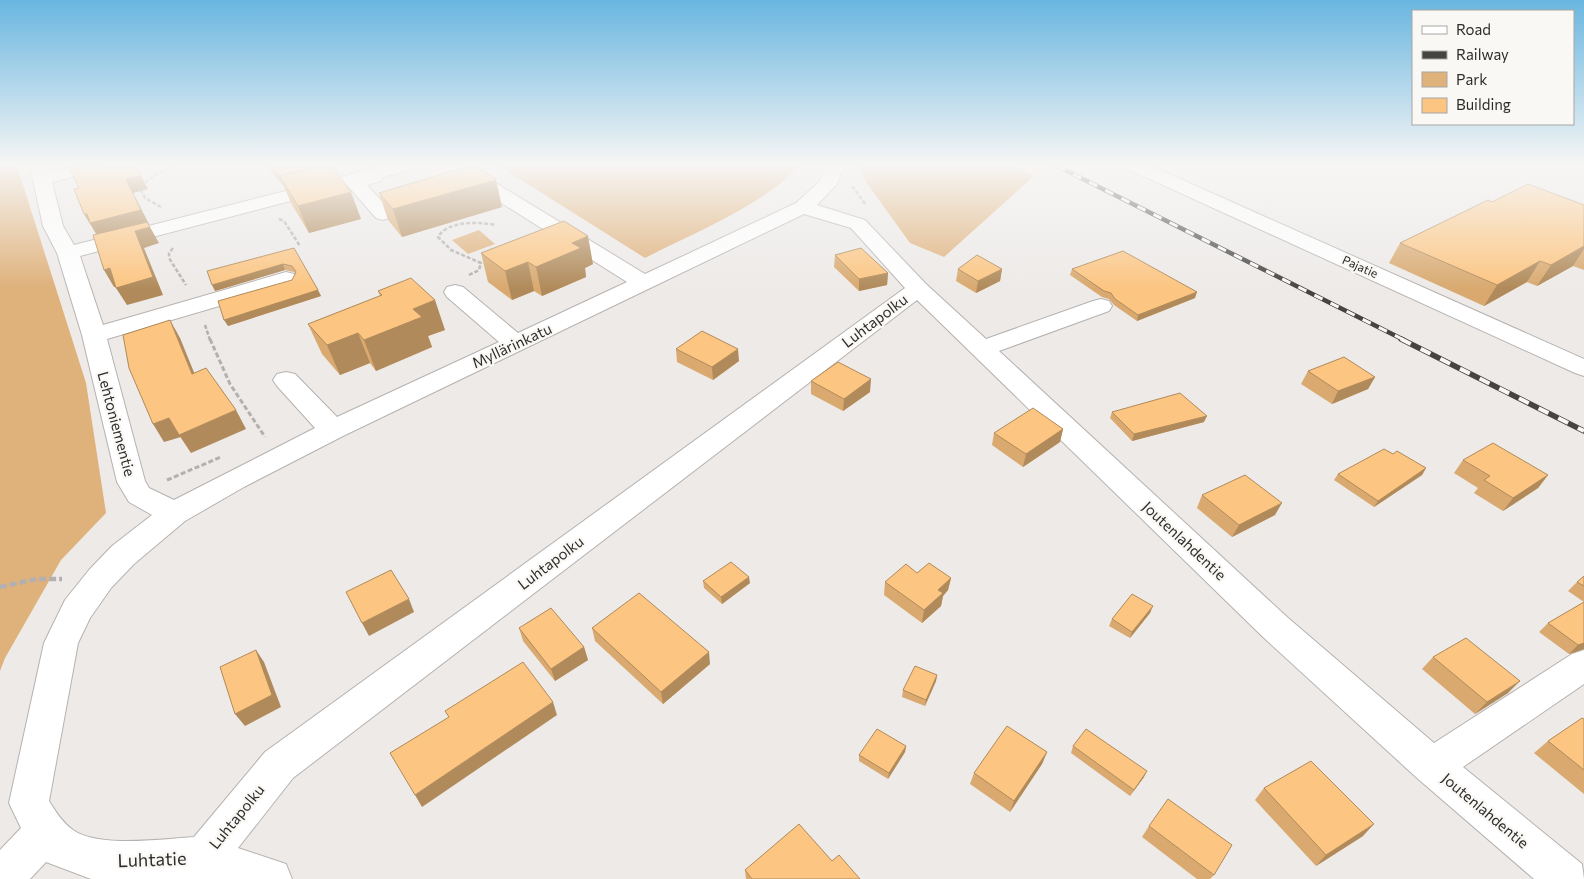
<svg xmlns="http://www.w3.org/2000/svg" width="1584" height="879" viewBox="0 0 1584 879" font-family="Commissioner,sans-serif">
<rect width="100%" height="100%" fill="#edeae8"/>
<g fill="#dfb17b">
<polygon points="0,166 17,166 86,383 106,513 61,560 5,658 0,671"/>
<path d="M499,166H799C764,205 692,234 645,258Z"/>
<polygon points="859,166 1014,166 1034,176 944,257 910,243 866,182"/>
<polygon points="479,230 495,244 468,254 452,240"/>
</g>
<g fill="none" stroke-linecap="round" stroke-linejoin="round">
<g stroke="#b5b2b0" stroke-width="2">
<g id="minor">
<path d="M30,166H48L49,172L73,166H105L102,170L52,182L63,226L74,245L383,166H414L411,170L383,177L381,181L367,185L387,207L422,196L429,198L432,202L429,206L383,220L376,218L348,186L80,256L103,325L286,272L294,274L297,279L294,284L107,339L145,481L149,488L174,500L315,428L277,386L273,380L277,374L286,372L295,374L337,417L499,342L447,297L444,292L447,287L455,285L463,287L518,333L627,282L449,170L446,166H468L645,274L796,203L820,181L826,166H844L837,184L817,205L865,220L926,284L986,339L1093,301L1101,299L1109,301L1112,306L1109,311L999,351L1287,617L1434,743L1572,654L1584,650V684L1463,767L1582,864L1584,879H1534L1417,778L1263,637L917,300L293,778L238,848L286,864L292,879H91L46,862L30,879H0V850L21,828L9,803L44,643L65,600L89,570L112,546L152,515L129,502L117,482L82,335L57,253L43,226ZM804,214L851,228L905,288L265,752L194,837C163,839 98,848 73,830C62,822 56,812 49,801L78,643L90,618L111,588L134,564L185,521L244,487L343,436Z"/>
<polygon points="1127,166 1151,166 1584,359 1584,376 1575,373 1130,170"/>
</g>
</g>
<g stroke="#b3b0af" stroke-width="2.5" stroke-dasharray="4 2" stroke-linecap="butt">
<polyline points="852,186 866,205"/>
<path d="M161,207L145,198L141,190C146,176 166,170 179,166"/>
<polyline points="279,219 284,221 300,246"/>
<polyline points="173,248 169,253 169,258 186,285"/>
<path d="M469,275L479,270L481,263L451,250L438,237C448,220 479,222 496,225"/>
<polyline points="205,325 210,340"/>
</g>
<g stroke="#b3b0af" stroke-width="3" stroke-dasharray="5 2.5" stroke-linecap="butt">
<polyline points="210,339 230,384 265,437"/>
<polyline points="167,480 221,457"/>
</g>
<polyline stroke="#b3b0af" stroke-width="4.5" stroke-dasharray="7 3" stroke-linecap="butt" points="0,587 37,579 62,579"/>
<use href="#minor" fill="#fff" fill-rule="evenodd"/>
<g stroke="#464443" stroke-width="4.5">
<polyline id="rail-far1" points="1057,166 1404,340"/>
</g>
<g stroke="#464443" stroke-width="5.5">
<polyline id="rail" points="1401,339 1584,431"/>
</g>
<use href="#rail-far1" stroke="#faf8f5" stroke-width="3" stroke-dasharray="9" stroke-linecap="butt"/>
<use href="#rail" stroke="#faf8f5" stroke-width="4" stroke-dasharray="11" stroke-linecap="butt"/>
</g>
<g fill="#d9a96f">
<polygon points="268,166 332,166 361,219 309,233 291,203 284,187 269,169"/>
<polygon points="379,193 502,207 402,237 388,220"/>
<polygon points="1492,202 1584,205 1584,270 1573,266 1537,286 1527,282 1484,306 1389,263 1400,243"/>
<polygon points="294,248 321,296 228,326 292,280 295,273 294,272 285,270 215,291"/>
<polygon points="481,253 593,264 585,268 586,277 542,296 534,291 512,300 488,282"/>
<polygon points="835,255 888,273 887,285 859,291 834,267"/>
<polygon points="958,269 1002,269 1000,281 976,293 956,281"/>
<polygon points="1072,269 1195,298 1137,321 1114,305 1109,299 1102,297 1070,275"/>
<polygon points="378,291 445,330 428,336 432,347 376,371 370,363 340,375 322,354 308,324 380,296"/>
<polygon points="676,349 739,361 713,380 677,362"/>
<polygon points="1308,371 1375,377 1368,389 1332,404 1301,384"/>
<polygon points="811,381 870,392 843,411 811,394"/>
<polygon points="1112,412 1204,422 1132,441 1110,418"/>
<polygon points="1063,429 1060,442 1023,467 992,445 994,433"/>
<polygon points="1463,460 1548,475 1538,488 1503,511 1474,493 1478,488 1454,473"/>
<polygon points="1426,468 1422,475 1374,507 1334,480 1338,474"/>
<polygon points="1202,495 1275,515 1232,537 1197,508"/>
<polygon points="917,573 951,578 948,590 943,596 941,606 922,623 884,595 885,582"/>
<polygon points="1584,576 1584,649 1569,654 1539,632 1548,623 1584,602 1568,591 1577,582"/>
<polygon points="703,581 750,583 722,604 704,588"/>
<polygon points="1150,613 1130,638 1109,626 1112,619"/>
<polygon points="519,628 584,647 588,660 555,681 523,641"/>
<polygon points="592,628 710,664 663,704 595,641"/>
<polygon points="1433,657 1508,693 1475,714 1422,669"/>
<polygon points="937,675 936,681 925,706 902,697 903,690"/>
<polygon points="1584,719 1584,794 1534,753 1548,741"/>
<polygon points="906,746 905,752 888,779 859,761 859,755"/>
<polygon points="1073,746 1144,777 1130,796 1071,753"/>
<polygon points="1047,752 1042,764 1010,812 970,784 974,773"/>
<polygon points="1264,788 1363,836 1316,866 1255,800"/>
<polygon points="1149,826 1214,875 1210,879 1197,879 1142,837"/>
<polygon points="832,861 860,879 746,879 745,870"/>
</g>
<g fill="#b08a5a">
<polygon points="136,166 148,189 133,193 149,224 98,237 84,214"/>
<polygon points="496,180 502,207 402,237 393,209"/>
<polygon points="351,192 361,219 309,233 298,206"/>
<polygon points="150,227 159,243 144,248 163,295 127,305 116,288 135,231"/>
<polygon points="588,236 593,264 585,268 586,277 542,296 536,267 572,243"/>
<polygon points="1584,246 1584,249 1573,266 1537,286 1551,265"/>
<polygon points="1540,261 1527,282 1484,306 1497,285"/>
<polygon points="528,262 534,291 512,300 505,271"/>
<polygon points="283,264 285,270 215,291 212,285"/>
<polygon points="110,268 120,285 114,287 104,270"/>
<polygon points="1002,269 1000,281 976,293 978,281"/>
<polygon points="888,273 887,285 859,291 859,279"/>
<polygon points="318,290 321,296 228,326 224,320"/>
<polygon points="1197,292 1195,298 1137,321 1138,315"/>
<polygon points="435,300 445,330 428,336 432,347 376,371 364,340 413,309"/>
<polygon points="170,320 180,338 202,392 192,374"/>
<polygon points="358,333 370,363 340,375 327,345"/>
<polygon points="738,349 739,361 713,380 712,367"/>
<polygon points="1375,377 1368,389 1332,404 1338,391"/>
<polygon points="871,379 870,392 843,411 844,399"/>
<polygon points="236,410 246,429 191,453 179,435"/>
<polygon points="1207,416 1204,422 1132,441 1134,434"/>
<polygon points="169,418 181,437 164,442 153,424"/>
<polygon points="1063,429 1060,442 1023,467 1026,454"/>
<polygon points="1426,468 1422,475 1374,507 1378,501"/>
<polygon points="1548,475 1538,488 1503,511 1513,498"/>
<polygon points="1282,503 1275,515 1232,537 1239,525"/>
<polygon points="749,577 750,583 722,604 721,597"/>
<polygon points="951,578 948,590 943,596 941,606 922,623 924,610 938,590"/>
<polygon points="409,599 414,612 369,636 362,623"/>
<polygon points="1153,606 1150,613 1130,638 1132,632"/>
<polygon points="1584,643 1584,649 1569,654 1578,645"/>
<polygon points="584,647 588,660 555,681 551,669"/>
<polygon points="256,650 264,662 281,707 245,726 235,714"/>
<polygon points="709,652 710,664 663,704 661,692"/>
<polygon points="937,675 936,681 925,706 926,700"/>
<polygon points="1520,681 1508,693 1475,714 1487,702"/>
<polygon points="553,702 557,715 422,807 415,795"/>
<polygon points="906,746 905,752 888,779 889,773"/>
<polygon points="1047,752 1042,764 1010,812 1014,801"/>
<polygon points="1147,771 1144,777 1130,796 1134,790"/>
<polygon points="1374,824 1363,836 1316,866 1326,855"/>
</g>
<g fill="#fcc581" stroke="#b08a5a">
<polygon points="68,166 136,166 141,176 126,179 141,210 90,223 87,214 84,214 74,189 79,188"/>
<polygon points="271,166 320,166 280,176 281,178"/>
<polygon points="320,166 332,166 351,192 298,206 280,176"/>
<polygon points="470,166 475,166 496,179 496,180 393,209 379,193"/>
<polygon points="1528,184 1584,205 1584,246 1551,265 1540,261 1497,285 1400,243 1488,200 1492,202"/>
<polygon points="564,221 588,236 572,243 581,248 536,267 528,262 505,271 481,253"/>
<polygon points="147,222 150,227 135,231 153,277 116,288 110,268 104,270 93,235"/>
<polygon points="294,248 318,290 224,320 218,301 292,280 296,272 292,266 283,264 212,285 207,271"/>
<polygon points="861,248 888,273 859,279 835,255"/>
<polygon points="1123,251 1197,292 1138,315 1115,299 1111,293 1104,291 1072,269"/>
<polygon points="977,255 1002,269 978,281 958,269"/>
<polygon points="411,278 435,300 413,309 422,317 364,340 358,333 327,345 308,324 382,295 378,291"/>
<polygon points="170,320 192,374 206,368 236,410 179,435 169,418 153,424 129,368 123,335"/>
<polygon points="702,331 738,349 712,367 676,349"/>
<polygon points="1344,357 1375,377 1338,391 1308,371"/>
<polygon points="838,362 871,379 844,399 811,381"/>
<polygon points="1180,393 1207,416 1134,434 1112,412"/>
<polygon points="1033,408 1063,429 1026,454 994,433"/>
<polygon points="1493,443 1548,475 1513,498 1484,480 1490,476 1463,460"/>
<polygon points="1384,449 1393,454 1397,451 1426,468 1378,501 1338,474"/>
<polygon points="1245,475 1282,503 1239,525 1202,495"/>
<polygon points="731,562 749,577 721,597 703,581"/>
<polygon points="929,563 951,578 938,590 943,593 924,610 885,582 906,564 917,573"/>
<polygon points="391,570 409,599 362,623 346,592"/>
<polygon points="1584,576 1584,586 1577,582"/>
<polygon points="639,593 709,652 661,692 592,628"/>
<polygon points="1132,594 1153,606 1132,632 1112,619"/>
<polygon points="1584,602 1584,643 1578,645 1548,623"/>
<polygon points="551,608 584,647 551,669 519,628"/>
<polygon points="1466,638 1520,681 1487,702 1433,657"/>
<polygon points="256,650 272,695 235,714 220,667"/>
<polygon points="523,662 553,702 415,795 390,753 449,717 445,711"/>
<polygon points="915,666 937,675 926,700 903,690"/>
<polygon points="1582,718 1584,719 1584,770 1548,741"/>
<polygon points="1007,726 1047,752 1014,801 974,773"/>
<polygon points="877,729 906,746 889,773 859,755"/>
<polygon points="1086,729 1147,771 1134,790 1073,746"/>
<polygon points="1311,761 1374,824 1326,855 1264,788"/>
<polygon points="1168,799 1232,845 1214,875 1149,826"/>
<polygon points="799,824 832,861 839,855 860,879 752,879 745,870"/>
</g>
<linearGradient id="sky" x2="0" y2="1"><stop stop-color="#69b6e0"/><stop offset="0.57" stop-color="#f7f6f5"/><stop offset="1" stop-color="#f7f6f5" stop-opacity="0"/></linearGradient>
<rect width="1584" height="289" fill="url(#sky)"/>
<g text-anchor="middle" stroke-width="4.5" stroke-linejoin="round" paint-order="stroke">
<g font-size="12" fill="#2d2c2b" stroke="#faf8f5">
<text transform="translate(1360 267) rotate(24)" y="4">Pajatie</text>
</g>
<g font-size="15" fill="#2d2c2b" stroke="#faf8f5">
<text transform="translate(875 321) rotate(-37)" y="5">Luhtapolku</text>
<text transform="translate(512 346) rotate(-25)" y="5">Myllärinkatu</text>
<text transform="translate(116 424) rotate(75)" y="5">Lehtoniementie</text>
<text transform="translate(1184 541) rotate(43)" y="5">Joutenlahdentie</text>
<text transform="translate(551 563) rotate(-37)" y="5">Luhtapolku</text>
<text transform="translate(1485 811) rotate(40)" y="5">Joutenlahdentie</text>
<text transform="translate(237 817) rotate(-51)" y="5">Luhtapolku</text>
</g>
<g font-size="18" fill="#2d2c2b" stroke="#faf8f5">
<text transform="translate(152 860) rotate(-2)" y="6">Luhtatie</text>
</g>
</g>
<rect x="1412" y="10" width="162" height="115" fill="#faf8f5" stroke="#a8a6a4"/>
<rect x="1422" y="26" width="25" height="8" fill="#ffffff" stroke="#a8a6a4"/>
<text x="1456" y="35" font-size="15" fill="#2d2c2b">Road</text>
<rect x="1422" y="51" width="25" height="8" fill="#464443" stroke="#a8a6a4"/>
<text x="1456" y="60" font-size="15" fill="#2d2c2b">Railway</text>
<rect x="1422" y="72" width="25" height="15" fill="#dfb17b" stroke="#a8a6a4"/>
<text x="1456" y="85" font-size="15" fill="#2d2c2b">Park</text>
<rect x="1422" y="98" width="25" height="15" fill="#fcc581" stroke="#a8a6a4"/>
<text x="1456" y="110" font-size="15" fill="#2d2c2b">Building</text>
</svg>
